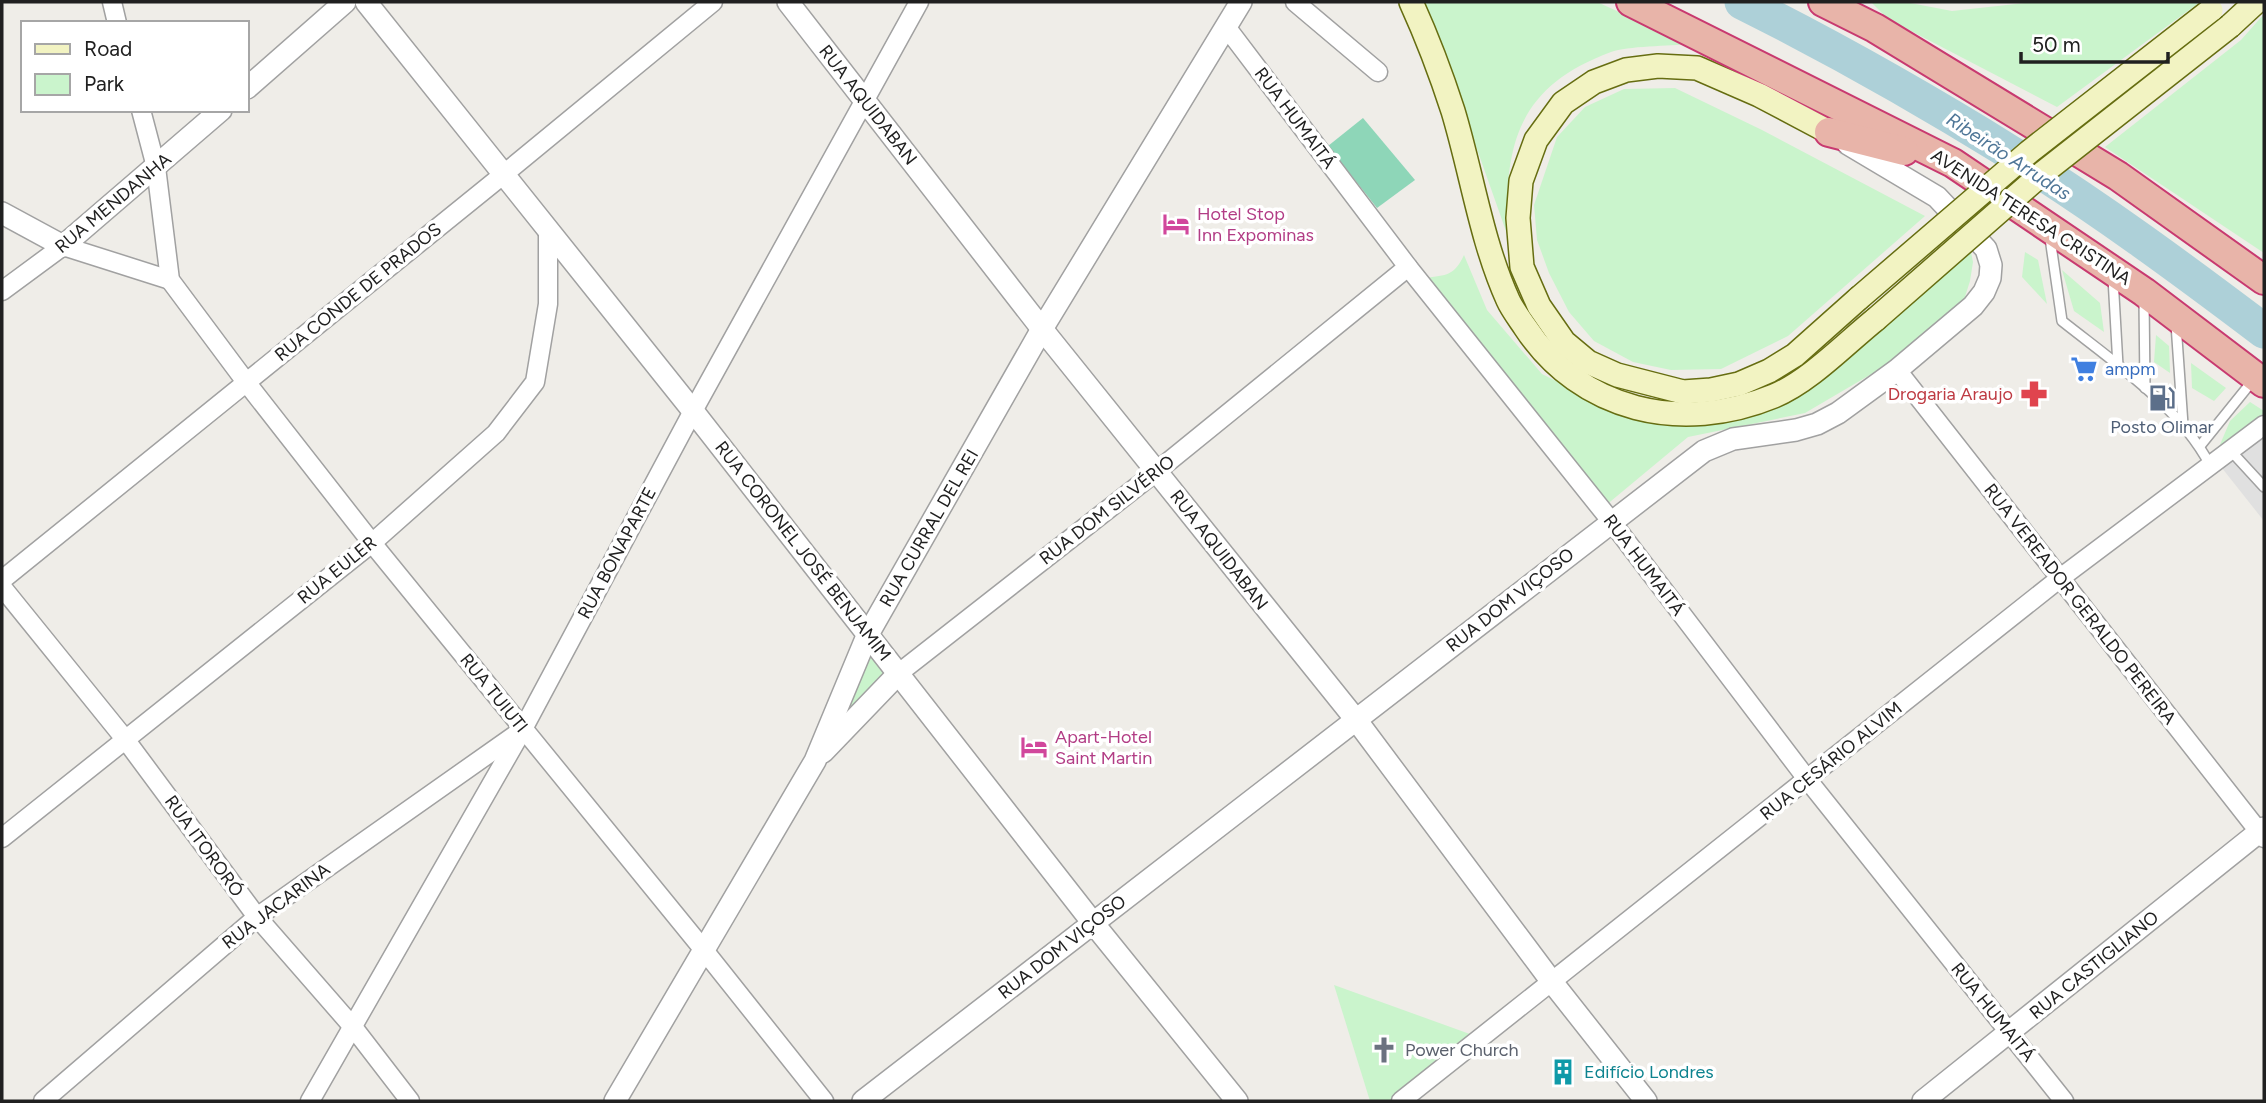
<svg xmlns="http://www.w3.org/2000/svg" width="2266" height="1103" viewBox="0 0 2266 1103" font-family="Figtree,sans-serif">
<rect width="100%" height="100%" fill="#efede8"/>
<g fill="#caf4cc">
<path d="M1425,2H1597L1690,44C1670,46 1627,46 1611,52C1517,87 1505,144 1507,234Z"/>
<polygon points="1871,2 1905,2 1952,11 2034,2 2200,2 2057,107 1888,19"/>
<polygon points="2264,14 2264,253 2105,147 2241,40"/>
<polygon points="1675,88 1762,130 1925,216 1788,336 1721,369 1671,370 1633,362 1594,341 1569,312 1549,273 1537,240 1534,205 1557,137 1585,107 1624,89"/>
<path d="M1970,247L1973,262L1970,281L1963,303L1880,369L1805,413L1688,437L1605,506L1425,278C1447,275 1454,276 1464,255L1487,310L1542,374L1602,404L1758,401Z"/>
<polygon points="2025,252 2038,260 2047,304 2022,277"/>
<polygon points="2062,270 2100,303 2104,332 2074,311"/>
<polygon points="2156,335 2169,346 2170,373 2154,362"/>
<polygon points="2191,363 2226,388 2214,401 2192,388"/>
<polygon points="2250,402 2264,411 2264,413 2219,447 2230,421"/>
<polygon points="868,652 886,673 839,725"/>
<polygon points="1334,985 1492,1042 1416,1101 1370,1101"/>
</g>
<polygon fill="#8ed6b8" points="1363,118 1415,180 1377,208 1328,146"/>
<polygon fill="#e0e0e0" points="2264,437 2264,521 2222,468"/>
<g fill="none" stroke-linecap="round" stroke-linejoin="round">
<path stroke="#add0d8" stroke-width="35" d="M1742,2C1834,48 1924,99 2011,153C2098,207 2182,269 2264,331"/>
<g stroke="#a1a1a1" stroke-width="12">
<g id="service">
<path d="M2050,238L2062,321C2115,363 2178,405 2210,465"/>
<polyline points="2113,278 2118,366"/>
<polyline points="2144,300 2145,388"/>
<polyline points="2176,324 2183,425"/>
<polyline points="2200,446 2254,379"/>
<polyline points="2230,450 2264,487"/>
</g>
</g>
<g stroke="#a1a1a1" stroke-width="21">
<g id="minor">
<polyline points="112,2 117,23"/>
<polyline points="1295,2 1378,72"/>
<polyline points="1227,28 1408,267 1611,521 1807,779 2064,1101"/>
<polyline points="141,110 156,167 170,280 246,382 372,543 703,949 824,1101"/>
<polyline points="2,291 63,246 170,280"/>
<polyline points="1897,370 2264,838"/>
<polyline points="2,580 504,174 713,2"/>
<polyline points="2,587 125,739 257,917 353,1027 410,1101"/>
<polyline points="899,673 1157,471 1408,267"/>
<polyline points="2,838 372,543 496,433 535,382 548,304 548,229"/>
<polyline points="43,1101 257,917 518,733"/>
<polyline points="310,1101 523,729 693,411 919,2"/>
<polyline points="1401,1101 2059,579 2264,425"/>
</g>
</g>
<g stroke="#a1a1a1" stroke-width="24">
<g id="tertiary">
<polyline points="366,2 693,411 1093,923 1237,1101"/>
<polyline points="788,2 1042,329 1357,721 1552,982 1646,1101"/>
<polyline points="247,88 345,2"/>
<polyline points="2,213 63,246 221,110"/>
<polyline points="823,752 899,673"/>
<polyline points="615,1101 815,761 867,636 1042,329 1241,2"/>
<polyline points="863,1101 1704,451 1733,439 1796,430 1817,424 1838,413 1897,370 1973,306 1984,292 1990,278 1991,265 1986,249 1937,197 1848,144"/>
<polyline points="1923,1101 2264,828"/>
</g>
</g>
<g stroke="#666d11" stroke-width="26">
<g id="secondary">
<path d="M1411,2C1427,37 1441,74 1453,111C1472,174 1481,240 1508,300C1512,309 1519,318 1525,327C1581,412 1682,434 1774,396C1810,381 1846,343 1876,319"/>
<polyline points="2230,26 2256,2"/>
<polyline points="1829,132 1759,95 1697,68 1658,66 1626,70 1594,82 1563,103 1536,140 1521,181 1518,218 1522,267 1539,306 1564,342 1588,362 1617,375 1683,392 1711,390 1739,384 1769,371 1795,355 1859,298"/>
</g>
</g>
<g stroke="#c83a70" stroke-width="32">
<g id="trunk">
<polyline points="1631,2 1953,163 2144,292 2264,383"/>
<polyline points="1823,2 1875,28 2118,176 2264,280"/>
<polyline points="1829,132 1904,151"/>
</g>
</g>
<use href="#service" stroke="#fff" stroke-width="9"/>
<use href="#minor" stroke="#fff" stroke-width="18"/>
<use href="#tertiary" stroke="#fff" stroke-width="21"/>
<use href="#secondary" stroke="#f2f3c2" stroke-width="23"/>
<use href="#trunk" stroke="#e8b4a9" stroke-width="28"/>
<g stroke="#666d11" stroke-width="26" stroke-linecap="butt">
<g id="secondary-bridge">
<polyline points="1859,298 2029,152 2211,10"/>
<polyline points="1876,319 2044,172 2230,26"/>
</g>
</g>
<use href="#secondary-bridge" stroke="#f2f3c2" stroke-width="23"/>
</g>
<defs>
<g id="hotel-bare" transform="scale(2.1)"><path d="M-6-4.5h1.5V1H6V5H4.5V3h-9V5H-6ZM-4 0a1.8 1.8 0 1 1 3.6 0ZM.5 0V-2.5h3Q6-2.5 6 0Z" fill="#d1479c" stroke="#fff" stroke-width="2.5" paint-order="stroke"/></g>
<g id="supermarket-bare" transform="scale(2.1)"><path d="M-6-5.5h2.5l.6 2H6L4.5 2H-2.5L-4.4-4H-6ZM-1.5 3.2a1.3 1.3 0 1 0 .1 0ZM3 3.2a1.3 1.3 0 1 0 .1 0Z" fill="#3f7fe0" stroke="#fff" stroke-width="2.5" paint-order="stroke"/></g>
<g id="pharmacy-bare" transform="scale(2.1)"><path d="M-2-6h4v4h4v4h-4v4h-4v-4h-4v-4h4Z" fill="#e0444e" stroke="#fff" stroke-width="2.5" paint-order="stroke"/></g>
<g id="fuel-bare" transform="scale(2.1)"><path d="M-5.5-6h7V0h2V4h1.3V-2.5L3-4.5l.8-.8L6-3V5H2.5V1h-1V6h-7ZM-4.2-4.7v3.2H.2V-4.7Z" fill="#5c6f8a" stroke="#fff" stroke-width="2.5" paint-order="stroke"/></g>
<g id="church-bare" transform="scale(2.1)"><path d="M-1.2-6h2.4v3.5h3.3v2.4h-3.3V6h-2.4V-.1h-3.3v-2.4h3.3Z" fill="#6b7280" stroke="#fff" stroke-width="2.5" paint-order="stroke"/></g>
<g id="building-bare" transform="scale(2.1)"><path d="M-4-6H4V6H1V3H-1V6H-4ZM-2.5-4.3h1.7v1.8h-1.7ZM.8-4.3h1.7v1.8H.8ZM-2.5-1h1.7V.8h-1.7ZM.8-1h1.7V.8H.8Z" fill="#0f9aa8" stroke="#fff" stroke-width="2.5" paint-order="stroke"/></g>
</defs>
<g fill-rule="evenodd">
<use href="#hotel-bare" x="1176" y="224"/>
<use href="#supermarket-bare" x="2084" y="369"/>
<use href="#pharmacy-bare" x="2034" y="394"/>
<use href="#fuel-bare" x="2162" y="398"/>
<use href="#hotel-bare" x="1034" y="747"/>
<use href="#church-bare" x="1384" y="1050"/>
<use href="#building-bare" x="1563" y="1072"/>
</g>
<g text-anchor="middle" stroke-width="7" stroke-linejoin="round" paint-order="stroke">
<g font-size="18" fill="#202020" stroke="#fff">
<text transform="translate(868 105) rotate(52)" y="6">RUA AQUIDABAN</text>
<text transform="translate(1295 118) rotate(53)" y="6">RUA HUMAITÁ</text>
<text transform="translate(113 203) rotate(-40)" y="6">RUA MENDANHA</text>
<text transform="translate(2031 217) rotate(33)" y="6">AVENIDA TERESA CRISTINA</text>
<text transform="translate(358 292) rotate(-39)" y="6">RUA CONDE DE PRADOS</text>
<text transform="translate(1107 510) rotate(-38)" y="6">RUA DOM SILVÉRIO</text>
<text transform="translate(929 528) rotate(-60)" y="6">RUA CURRAL DEL REI</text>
<text transform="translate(1219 550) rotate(52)" y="6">RUA AQUIDABAN</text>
<text transform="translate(803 551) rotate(52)" y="6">RUA CORONEL JOSÉ BENJAMIM</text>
<text transform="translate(617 553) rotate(-62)" y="6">RUA BONAPARTE</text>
<text transform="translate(1644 565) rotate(53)" y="6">RUA HUMAITÁ</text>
<text transform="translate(337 570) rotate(-39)" y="6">RUA EULER</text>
<text transform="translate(1510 600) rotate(-38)" y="6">RUA DOM VIÇOSO</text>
<text transform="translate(2080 604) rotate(52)" y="6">RUA VEREADOR GERALDO PEREIRA</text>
<text transform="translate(494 693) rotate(51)" y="6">RUA TUIUTI</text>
<text transform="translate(1831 761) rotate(-39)" y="6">RUA CESÁRIO ALVIM</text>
<text transform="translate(204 846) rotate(54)" y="6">RUA ITORORÓ</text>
<text transform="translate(276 906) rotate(-37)" y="6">RUA JACARINA</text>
<text transform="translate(1062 947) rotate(-38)" y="6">RUA DOM VIÇOSO</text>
<text transform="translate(2094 965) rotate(-39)" y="6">RUA CASTIGLIANO</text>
<text transform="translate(1993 1012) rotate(51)" y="6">RUA HUMAITÁ</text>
</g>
<g font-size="18" fill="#b23c85" stroke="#fff" text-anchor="start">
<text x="1197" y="220">Hotel Stop<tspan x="1197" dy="21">Inn Expominas</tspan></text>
<text x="1055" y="743">Apart-Hotel<tspan x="1055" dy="21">Saint Martin</tspan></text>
</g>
<g font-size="18" fill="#366cbe" stroke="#fff" text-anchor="start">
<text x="2105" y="375">ampm</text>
</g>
<g font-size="18" fill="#be3a42" stroke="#fff" text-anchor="end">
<text x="2013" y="400">Drogaria Araujo</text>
</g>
<g font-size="18" fill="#4e5e75" stroke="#fff">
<text x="2162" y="433">Posto Olimar</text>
</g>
<g font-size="18" fill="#5b616d" stroke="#fff" text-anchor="start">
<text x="1405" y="1056">Power Church</text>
</g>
<g font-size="18" fill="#0d838f" stroke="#fff" text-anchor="start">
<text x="1584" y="1078">Edifício Londres</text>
</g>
<g font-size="19" font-style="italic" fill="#4f7697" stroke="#fff">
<text transform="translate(2009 156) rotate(33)" y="7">Ribeirão Arrudas</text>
</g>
</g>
<rect width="2266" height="1103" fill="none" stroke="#202020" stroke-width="7"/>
<rect x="21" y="21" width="228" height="91" fill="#ffffff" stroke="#a6a6a6" stroke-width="2"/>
<rect x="35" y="44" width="35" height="10" fill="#f2f3c2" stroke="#a6a6a6" stroke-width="2"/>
<text x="84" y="56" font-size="21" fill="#202020">Road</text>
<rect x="35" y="74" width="35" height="21" fill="#caf4cc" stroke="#a6a6a6" stroke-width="2"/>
<text x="84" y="91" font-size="21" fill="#202020">Park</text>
<path d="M2021 52v10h147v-10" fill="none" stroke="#202020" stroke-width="3.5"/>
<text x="2032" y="52" font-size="21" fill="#202020" stroke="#ffffff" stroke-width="5" paint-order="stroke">50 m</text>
</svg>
